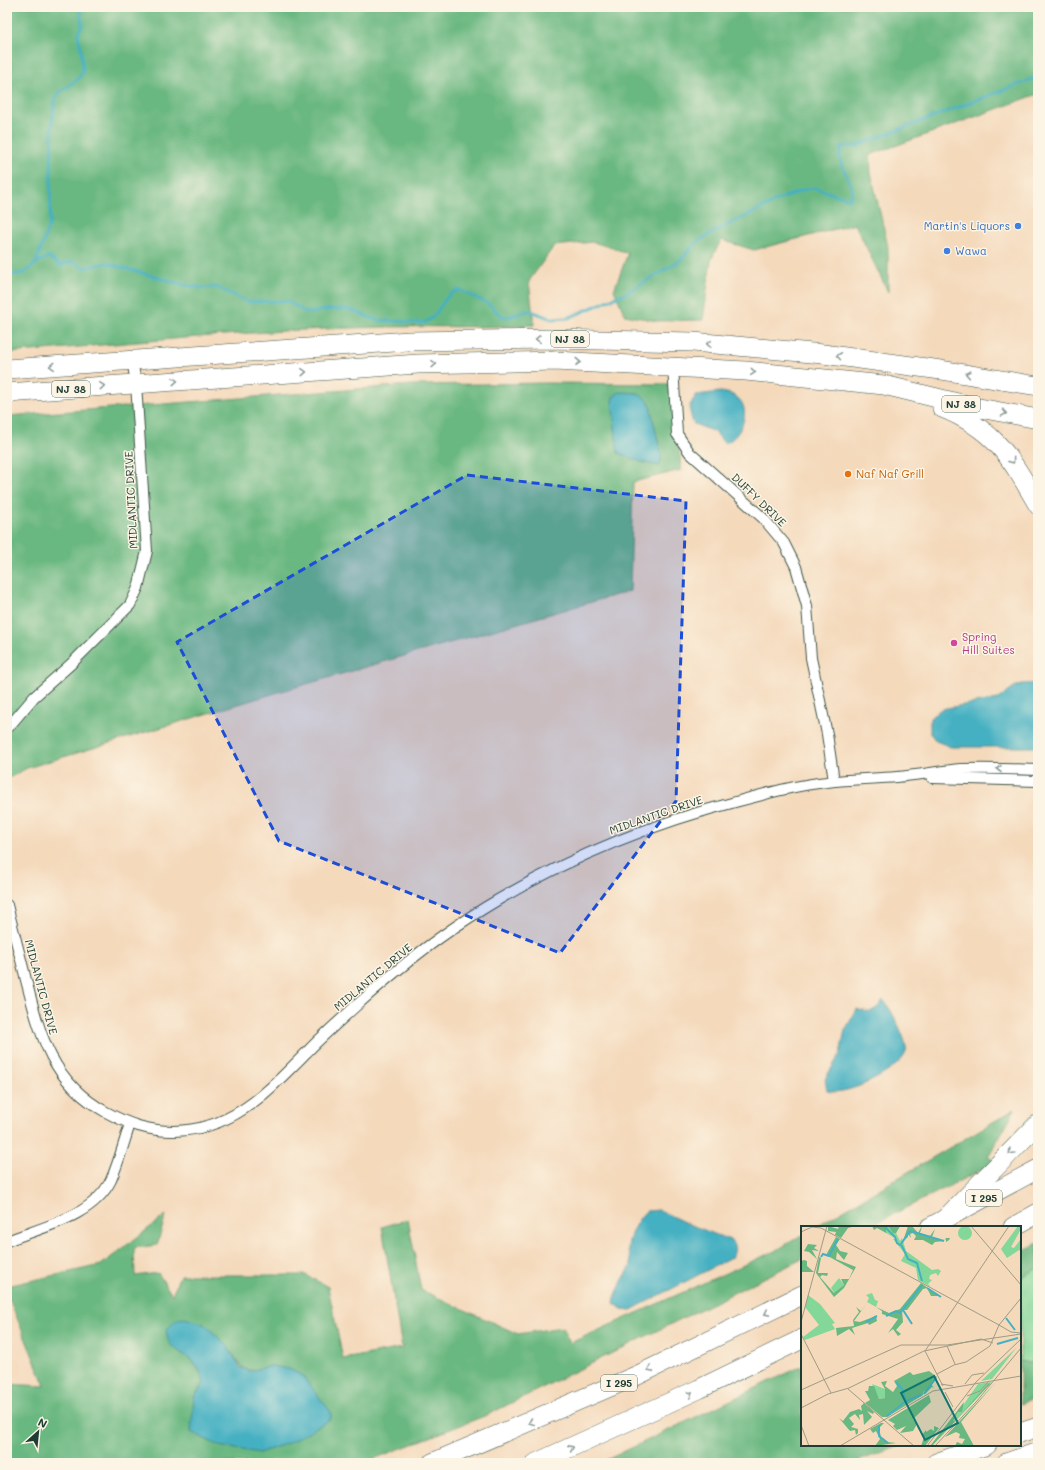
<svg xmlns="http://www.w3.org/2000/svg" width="1045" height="1470" viewBox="0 0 1045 1470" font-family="Mali,sans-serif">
<rect width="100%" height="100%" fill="#fcf5e5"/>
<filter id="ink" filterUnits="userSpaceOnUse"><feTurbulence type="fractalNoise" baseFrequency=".025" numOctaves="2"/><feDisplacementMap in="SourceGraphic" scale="8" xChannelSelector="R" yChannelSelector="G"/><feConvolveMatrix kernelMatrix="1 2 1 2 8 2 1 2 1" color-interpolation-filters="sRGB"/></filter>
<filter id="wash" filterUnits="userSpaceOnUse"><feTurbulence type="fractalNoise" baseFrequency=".012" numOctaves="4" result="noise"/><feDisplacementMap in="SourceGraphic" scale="16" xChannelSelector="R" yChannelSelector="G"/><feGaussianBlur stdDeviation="0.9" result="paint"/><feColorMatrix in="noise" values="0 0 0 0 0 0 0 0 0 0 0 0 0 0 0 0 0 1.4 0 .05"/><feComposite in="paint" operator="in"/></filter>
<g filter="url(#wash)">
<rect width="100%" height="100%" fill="#f4d9bb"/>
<polygon fill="#83d799" stroke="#518a66" points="1038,1268 1038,1360 1029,1363 1020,1361 1020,1278"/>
<g fill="#6ab881" stroke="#447a5a" fill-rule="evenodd">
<path d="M7,7H1038V94L870,155L871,173L888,247V292L855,224L754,250L721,240L711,260L703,320L657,321L625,315L614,290L628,253L593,242L554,246L529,281L534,325C485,328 437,326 388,327C261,329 134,343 7,353Z"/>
<polygon points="548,383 674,384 681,470 633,482 630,591 279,692 27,768 7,779 7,416 410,385"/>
<polygon points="1015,1109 988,1157 997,1162 868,1227 815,1227"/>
<path d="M166,1215L157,1245L134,1248L135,1276L158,1273L172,1295L180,1275H306L328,1287L343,1359L402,1348L382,1227L408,1219L421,1290L518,1334L562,1327L570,1343L777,1250L802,1235V1259L487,1415L363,1463H7V1384L45,1386L7,1294V1286L101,1265ZM170,1344L234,1355C245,1377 251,1370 272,1366L194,1397L204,1383C199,1364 186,1355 170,1344Z"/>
<polygon points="1038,1243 1038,1268 1020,1278 1020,1252"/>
<polygon points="1038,1360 1038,1397 1020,1404 1020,1361 1029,1363"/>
<polygon points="802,1366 802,1445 903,1445 852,1463 600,1463"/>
</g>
<g fill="#44b0c2" stroke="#32767b">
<polygon points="619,392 638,393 649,401 662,458 659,466 641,462 618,453 612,402 613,397"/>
<path d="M720,392C761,395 742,440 724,443L715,432L694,424L692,420L689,407L696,395Z"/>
<polygon points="1038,683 1038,747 951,747 936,741 930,733 930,718 941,709 998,699 1014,687 1022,684"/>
<path d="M883,1000C890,1006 909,1043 906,1052C900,1071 846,1097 827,1091L825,1079L840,1054L845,1030L857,1009C869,1014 877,1011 883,1000Z"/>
<path d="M659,1210L686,1223L730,1240C736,1246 736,1251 731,1258L631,1310L622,1309L614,1303L615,1297L622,1281L631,1266C631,1260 629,1256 628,1250C628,1236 636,1221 646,1211Z"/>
<path d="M185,1318L204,1324L227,1345L240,1367L249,1371L272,1366L289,1369L302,1375L331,1412V1419L289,1443L259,1453L219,1446L191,1432L194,1397L204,1383C197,1357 187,1360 171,1345C168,1342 167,1335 166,1330L177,1319Z"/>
</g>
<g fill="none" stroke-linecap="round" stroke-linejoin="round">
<g stroke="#44b0c2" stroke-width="3">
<polyline points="36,263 50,222 52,123 55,99 59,93 78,79 83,72 81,48 78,35 82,25 80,7"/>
<path d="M7,275L24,273L39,261L49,257L61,266C76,258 71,262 84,268L106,263L185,285L203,288L216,287L248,302L287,301L305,312L312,313L323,310L344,309L351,310L376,320L422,323C440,319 441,294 459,290L487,303L502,316L509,317L526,311H531L552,319L568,318L628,292L681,260L695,244L708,235L780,199L806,189L815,188L849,199C862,187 830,163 843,146H857L864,143L1038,77"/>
</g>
</g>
</g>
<g filter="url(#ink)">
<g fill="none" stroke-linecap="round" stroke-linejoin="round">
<g stroke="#3f5448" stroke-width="12">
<g id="street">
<polyline points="673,366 677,434 690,453 763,518 784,543 796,567 807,606 811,658 827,734 834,781"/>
<polyline points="7,729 34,697 71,664 130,605 138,588 147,551 136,384 132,359"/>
<polyline points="932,778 1038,781"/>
<path d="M7,905C13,930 20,955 26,980C40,1035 52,1083 106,1112C128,1124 148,1131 173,1131C234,1130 267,1092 307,1052C323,1035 341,1020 358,1004C398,968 440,935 486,907C565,859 650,824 739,801C768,793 797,785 827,782C850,779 874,779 897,777C919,775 940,771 961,769C986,768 1013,769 1038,770"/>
<path d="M7,1241C42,1227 93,1217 111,1180C119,1162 124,1142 130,1124"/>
</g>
</g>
<g stroke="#3f5448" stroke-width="20">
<g id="highway">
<polyline points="7,369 409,341 550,339 693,342 823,354 941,370 1038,386"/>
<polyline points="7,393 418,364 555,361 746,371 884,385 974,407 1038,419"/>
<path d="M942,408C995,429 1011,458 1038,505"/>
<polyline points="944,1220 1038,1124"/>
<polyline points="930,1227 1038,1169"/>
<polyline points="1013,1227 1038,1213"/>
<polyline points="1020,1433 1038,1427"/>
<polyline points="432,1463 638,1375 802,1295"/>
<polyline points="536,1463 699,1389 802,1339"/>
<polyline points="936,1463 987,1445"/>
<polyline points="1006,1463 1038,1452"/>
</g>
</g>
<use href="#street" stroke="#fff" stroke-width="10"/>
<use href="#highway" stroke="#fff" stroke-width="19"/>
</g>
<defs><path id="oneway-chevron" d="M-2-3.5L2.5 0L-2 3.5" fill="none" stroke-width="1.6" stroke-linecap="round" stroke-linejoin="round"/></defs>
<g stroke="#8f9e9a">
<use href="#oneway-chevron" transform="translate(538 339) rotate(179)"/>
<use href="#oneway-chevron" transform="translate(709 344) rotate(-175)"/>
<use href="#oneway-chevron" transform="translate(839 356) rotate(-172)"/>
<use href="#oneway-chevron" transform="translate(578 362) rotate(2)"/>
<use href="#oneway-chevron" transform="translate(434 364) rotate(-1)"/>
<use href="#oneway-chevron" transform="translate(52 366) rotate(177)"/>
<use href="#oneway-chevron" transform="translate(304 372) rotate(-4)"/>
<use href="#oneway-chevron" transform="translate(753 372) rotate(5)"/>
<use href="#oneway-chevron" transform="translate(968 374) rotate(-170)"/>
<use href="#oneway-chevron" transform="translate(175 381) rotate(-4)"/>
<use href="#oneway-chevron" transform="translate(102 386) rotate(-5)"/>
<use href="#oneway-chevron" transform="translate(1004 413) rotate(10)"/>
<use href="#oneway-chevron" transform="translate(1012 461) rotate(54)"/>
<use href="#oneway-chevron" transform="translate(999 769) rotate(-180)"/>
<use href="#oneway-chevron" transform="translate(1011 1152) rotate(134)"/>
<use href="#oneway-chevron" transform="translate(767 1313) rotate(154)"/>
<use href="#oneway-chevron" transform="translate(650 1369) rotate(155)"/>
<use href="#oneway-chevron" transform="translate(690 1394) rotate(-25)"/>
<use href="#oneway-chevron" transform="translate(531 1422) rotate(157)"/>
<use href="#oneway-chevron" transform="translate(571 1448) rotate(-23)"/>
</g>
</g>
<path fill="#1d4ed8" fill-opacity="0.2" stroke="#1d4ed8" stroke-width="3" stroke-dasharray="8 5" stroke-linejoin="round" d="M467,475L686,501L676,801L560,953L279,841L177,642Z"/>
<g fill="#3f7fe0" stroke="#fcf5e5" stroke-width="1.5">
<circle cx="1018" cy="226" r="4"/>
<circle cx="947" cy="251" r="4"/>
</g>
<circle fill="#e8710a" stroke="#fcf5e5" stroke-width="1.5" cx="848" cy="474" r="4"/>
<circle fill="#d1479c" stroke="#fcf5e5" stroke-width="1.5" cx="954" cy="643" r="4"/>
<g text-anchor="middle" stroke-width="3" stroke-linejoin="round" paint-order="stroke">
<g fill="#fcf5e5" stroke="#617469" stroke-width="1">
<rect x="551" y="331" width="38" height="16" rx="3"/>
<rect x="52" y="381" width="38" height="16" rx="3"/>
<rect x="942" y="396" width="38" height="16" rx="3"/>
<rect x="966" y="1190" width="36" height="16" rx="3"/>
<rect x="601" y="1375" width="36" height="16" rx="3"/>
</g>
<g font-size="10" font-weight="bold" fill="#1f3d34">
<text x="570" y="343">NJ 38</text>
<text x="71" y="393">NJ 38</text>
<text x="961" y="408">NJ 38</text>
<text x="984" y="1202">I 295</text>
<text x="619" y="1387">I 295</text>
</g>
<g font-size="11" fill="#366cbe" stroke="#fcf5e5" text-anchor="end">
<text x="1010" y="230">Martin's Liquors</text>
<text x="955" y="255" text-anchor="start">Wawa</text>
</g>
<g font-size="11" fill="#c56008" stroke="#fcf5e5" text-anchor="start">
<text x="856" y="478">Naf Naf Grill</text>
</g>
<g font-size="11" fill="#1f3d34" stroke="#fcf5e5">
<text transform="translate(131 500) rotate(-93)" y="4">MIDLANTIC DRIVE</text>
<text transform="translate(759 500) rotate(44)" y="4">DUFFY DRIVE</text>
<text transform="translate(656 815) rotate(-19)" y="4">MIDLANTIC DRIVE</text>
<text transform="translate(373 977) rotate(-40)" y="4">MIDLANTIC DRIVE</text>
<text transform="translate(41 987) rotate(75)" y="4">MIDLANTIC DRIVE</text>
</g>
<g font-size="11" fill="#b23c85" stroke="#fcf5e5" text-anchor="start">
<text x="962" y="641">Spring<tspan x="962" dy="13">Hill Suites</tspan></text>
</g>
</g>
<g transform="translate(801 1226)">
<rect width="220" height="220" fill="#f4d9bb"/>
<path d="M157 7a7 7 0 1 1 14 0a7 7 0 1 1-14 0ZM83,0H99L95,7L99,15L101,12L105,25L131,44L137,43L140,45L137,50L135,47L129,49L128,53L131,54L127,58L130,61L117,54L115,42L100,35L104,28L92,13H96L85,7ZM217,0H220V3L210,21L213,22L220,13V26L218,24L206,32L200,23ZM38,52L43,59L34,68L30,62ZM71,67L74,74L77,75L75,81L66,76L68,72L65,69ZM7,69L19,78L34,97L31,98L34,103L4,114L2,111L18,99L4,81ZM216,121L191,153L180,155L212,125ZM191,156L155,194L151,195L177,158ZM71,158L84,163V172L78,173Z" fill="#83d799"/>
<path d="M27,0L37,3L38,0H55L47,2L40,12L34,9L35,6L27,5ZM71,0H99L95,7H92L88,1L85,2V7L76,2L73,4ZM107,0H111L117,7L121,0L119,7L129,10L134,3L131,11L143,15L145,12H149L148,14L145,16V13L143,15L134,16L131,19L122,14H113L115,10L112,7L109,8L110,12L107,8V11L102,15ZM35,11L39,13L35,19L39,25L47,27L43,34L36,26L35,33L55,41L43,62L33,71L15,47L18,31L20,32L17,47H27L26,50L21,49L19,51L33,67L43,59L40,53H48L52,44L25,29ZM7,18L16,19L13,22L18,25L11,24L16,33L8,26L3,25ZM3,34L6,35V40L13,46H0V35ZM120,57L138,70H130L126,62L122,63L106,84H101L102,96L95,104L100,108L97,110L92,103L87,107L97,93L81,88V85L75,81L88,87L99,83ZM66,77L53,95L59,96L75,90L76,95L68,99L67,97L51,102L54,109L48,103L36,110L35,102L53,100L52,94L58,86L55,81L60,85ZM128,145L136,151L130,158L133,162L131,161L125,167L123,165L122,169L86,191H81L64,177L69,174L64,165H67L68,160H73L78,173L84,172V163L80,156L86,155L84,160L92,166L96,160L93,155L109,146L112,149ZM196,155L160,196L173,220H154L156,216L161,218L164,213L158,212L159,208L155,206L144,211ZM188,157L189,158L131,220H129L163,176L161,186H157L152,195L155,194ZM128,169L130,176L112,193L116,198L112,205L99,207L105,200L96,204L92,200L94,198L87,194ZM63,177L73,186L72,188L66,185L71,191L63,199L62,188L58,189L59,194L54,188L48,192L53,198L50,201L57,203V207L55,209L54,204L49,205L38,192L42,195L49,186L58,183L61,185L60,180ZM80,197H83L78,202L80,211L86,216L95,217L74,220L79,213L75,205L72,207L69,203ZM133,200L138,202L124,220H120L123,211L121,209L125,204V206L130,203L133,205Z" fill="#6ab881"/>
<path fill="none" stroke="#44b0c2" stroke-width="2" d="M83,0L94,11L96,17L101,20L107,33L116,37L121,55M100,18L109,5L143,15M20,31L22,28L28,30L37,13M126,62L140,71M102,84L111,98M85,90L95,85L99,87L121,59M205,92L214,104M65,96L76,90M196,118L217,112M95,156L101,163L105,175M123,168L135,152M86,190L105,175L120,169M78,199V210L87,217"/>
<path fill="none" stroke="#9f9b85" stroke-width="1" d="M170,0L220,59M0,6L11,1L20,2L198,99L220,72M0,96L26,0M198,99L210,106L220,107M0,108L30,167M146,120L154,138M124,125L208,0M124,125L142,160M136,148L153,139L165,136L189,120L198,99M140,158L152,160M164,158L171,149L183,147M47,163L113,220M0,164L100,119H146L220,108M144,166L152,181M166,170L179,165L187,156M0,182L27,168L48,162L123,125L180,113L192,117M0,199L8,220M39,220L132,165L220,150M126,220L175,156L220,113M134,220L175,176L220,122"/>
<path fill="#0f766e" fill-opacity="0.15" stroke="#0f766e" stroke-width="2" d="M133,150L157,197L124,214L100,167Z"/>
<rect width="220" height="220" fill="none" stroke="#1f3d34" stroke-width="2"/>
</g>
<rect width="1045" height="1470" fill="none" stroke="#fcf5e5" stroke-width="24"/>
<g transform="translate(38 1432) rotate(27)" stroke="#fcf5e5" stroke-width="3" paint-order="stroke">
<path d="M0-3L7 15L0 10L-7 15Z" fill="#1f3d34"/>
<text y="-6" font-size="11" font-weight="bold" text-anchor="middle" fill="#1f3d34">N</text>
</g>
</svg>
